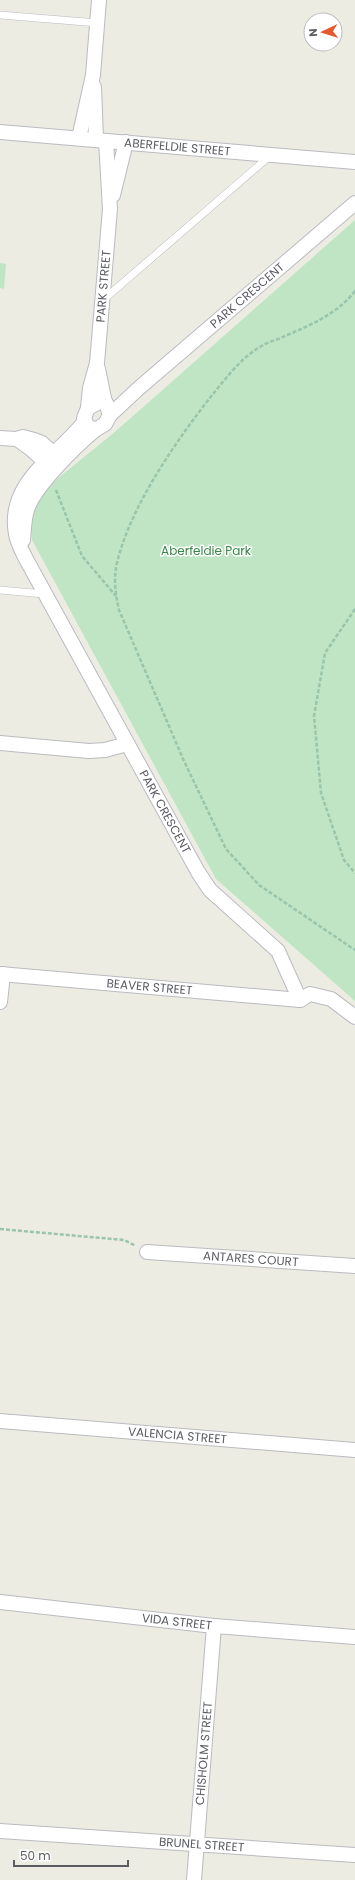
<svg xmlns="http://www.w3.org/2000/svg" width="355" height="1880" viewBox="0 0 355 1880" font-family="Poppins,sans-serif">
<rect width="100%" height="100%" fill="#edece2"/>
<g fill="#bfe5c4">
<polygon points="355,220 355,1001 216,879 32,540 30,523 40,495 57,479 116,431"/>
<polygon points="0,263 6,264 4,289 0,288"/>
</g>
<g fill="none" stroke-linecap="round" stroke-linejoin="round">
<g stroke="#babbc1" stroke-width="8">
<g id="lane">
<polyline points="0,15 98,23"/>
<polyline points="103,300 271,155"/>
<polyline points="0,590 44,594"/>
</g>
</g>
<g stroke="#babbc1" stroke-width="16">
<g id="street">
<polyline points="94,87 96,139"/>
<path id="s1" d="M0,132L355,162"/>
<polyline points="79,138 93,75 99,0"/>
<polyline points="113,195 126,142"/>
<polyline points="98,369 105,403"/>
<polygon points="99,402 106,403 110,415 105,424 95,430 87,426 84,418 88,408"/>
<path id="s2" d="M88,408L90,388L97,363L110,209L106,141"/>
<path id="s3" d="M110,415L139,388L355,203"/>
<path id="s4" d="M85,421C59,455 6,482 16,534C17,542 22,551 26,559L198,872L210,890L278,951L300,1000"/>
<polyline points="0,438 16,439 23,437 34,440 42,443 60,460"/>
<polyline points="17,439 31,449 52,468"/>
<path d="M23,540C24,529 24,517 28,507C37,484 76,446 95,430"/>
<polyline points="0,743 89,751 105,750 127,744"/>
<path id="s5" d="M0,974L300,1000"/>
<polyline points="300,1000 310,994 331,999 355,1017"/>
<polyline points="0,1002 3,974"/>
<path id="s6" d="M147,1252L355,1266"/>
<path id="s7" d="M0,1421L355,1450"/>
<path id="s8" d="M0,1602L214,1626L355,1637"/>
<path id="s9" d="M0,1831L355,1855"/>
<path id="s10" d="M194,1880L214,1626"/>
</g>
</g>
<g stroke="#98c5ab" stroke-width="2.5" stroke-dasharray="4 2" stroke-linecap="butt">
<path d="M355,291C337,314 311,325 285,336C277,340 267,342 260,347C241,358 227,377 213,394C178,438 132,504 118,559C113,576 115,592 119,610L184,761L226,849L259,885L355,950"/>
<polyline points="56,490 82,556 116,596"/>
<polyline points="355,609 325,653 314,716 321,793 344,860 355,873"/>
<polyline points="0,1229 124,1240 136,1246"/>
</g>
<use href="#lane" stroke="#fff" stroke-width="7"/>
<use href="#street" stroke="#fff" stroke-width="14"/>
</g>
<g text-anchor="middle" stroke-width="3" stroke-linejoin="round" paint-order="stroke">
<g font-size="12" fill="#5b5d63" stroke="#fff">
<text dy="4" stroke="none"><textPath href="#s1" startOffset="178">ABERFELDIE STREET</textPath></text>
<text dy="4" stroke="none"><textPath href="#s2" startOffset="123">PARK STREET</textPath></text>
<text dy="4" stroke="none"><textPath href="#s3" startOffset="182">PARK CRESCENT</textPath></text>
<text dy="4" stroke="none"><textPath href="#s4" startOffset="454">PARK CRESCENT</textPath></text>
<text dy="4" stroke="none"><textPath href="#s5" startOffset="150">BEAVER STREET</textPath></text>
<text dy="4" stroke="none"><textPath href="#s6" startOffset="104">ANTARES COURT</textPath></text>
<text dy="4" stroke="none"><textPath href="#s7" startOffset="178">VALENCIA STREET</textPath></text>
<text dy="4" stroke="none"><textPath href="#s8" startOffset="178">VIDA STREET</textPath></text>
<text dy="4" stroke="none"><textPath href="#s10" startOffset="127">CHISHOLM STREET</textPath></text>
<text dy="4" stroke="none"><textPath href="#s9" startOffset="202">BRUNEL STREET</textPath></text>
</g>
<g font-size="12" fill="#378646" stroke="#fff">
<text x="206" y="555">Aberfeldie Park</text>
</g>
</g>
<g transform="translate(323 32) rotate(266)"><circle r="19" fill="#ffffff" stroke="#bdbec1"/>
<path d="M0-3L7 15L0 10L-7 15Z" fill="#e6582f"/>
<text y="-6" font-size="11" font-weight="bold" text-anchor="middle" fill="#5b5d63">N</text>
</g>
<path d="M14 1860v6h114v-6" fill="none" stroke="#5b5d63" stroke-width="2"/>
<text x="20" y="1860" font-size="12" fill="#5b5d63" stroke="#ffffff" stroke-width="3" paint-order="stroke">50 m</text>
</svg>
